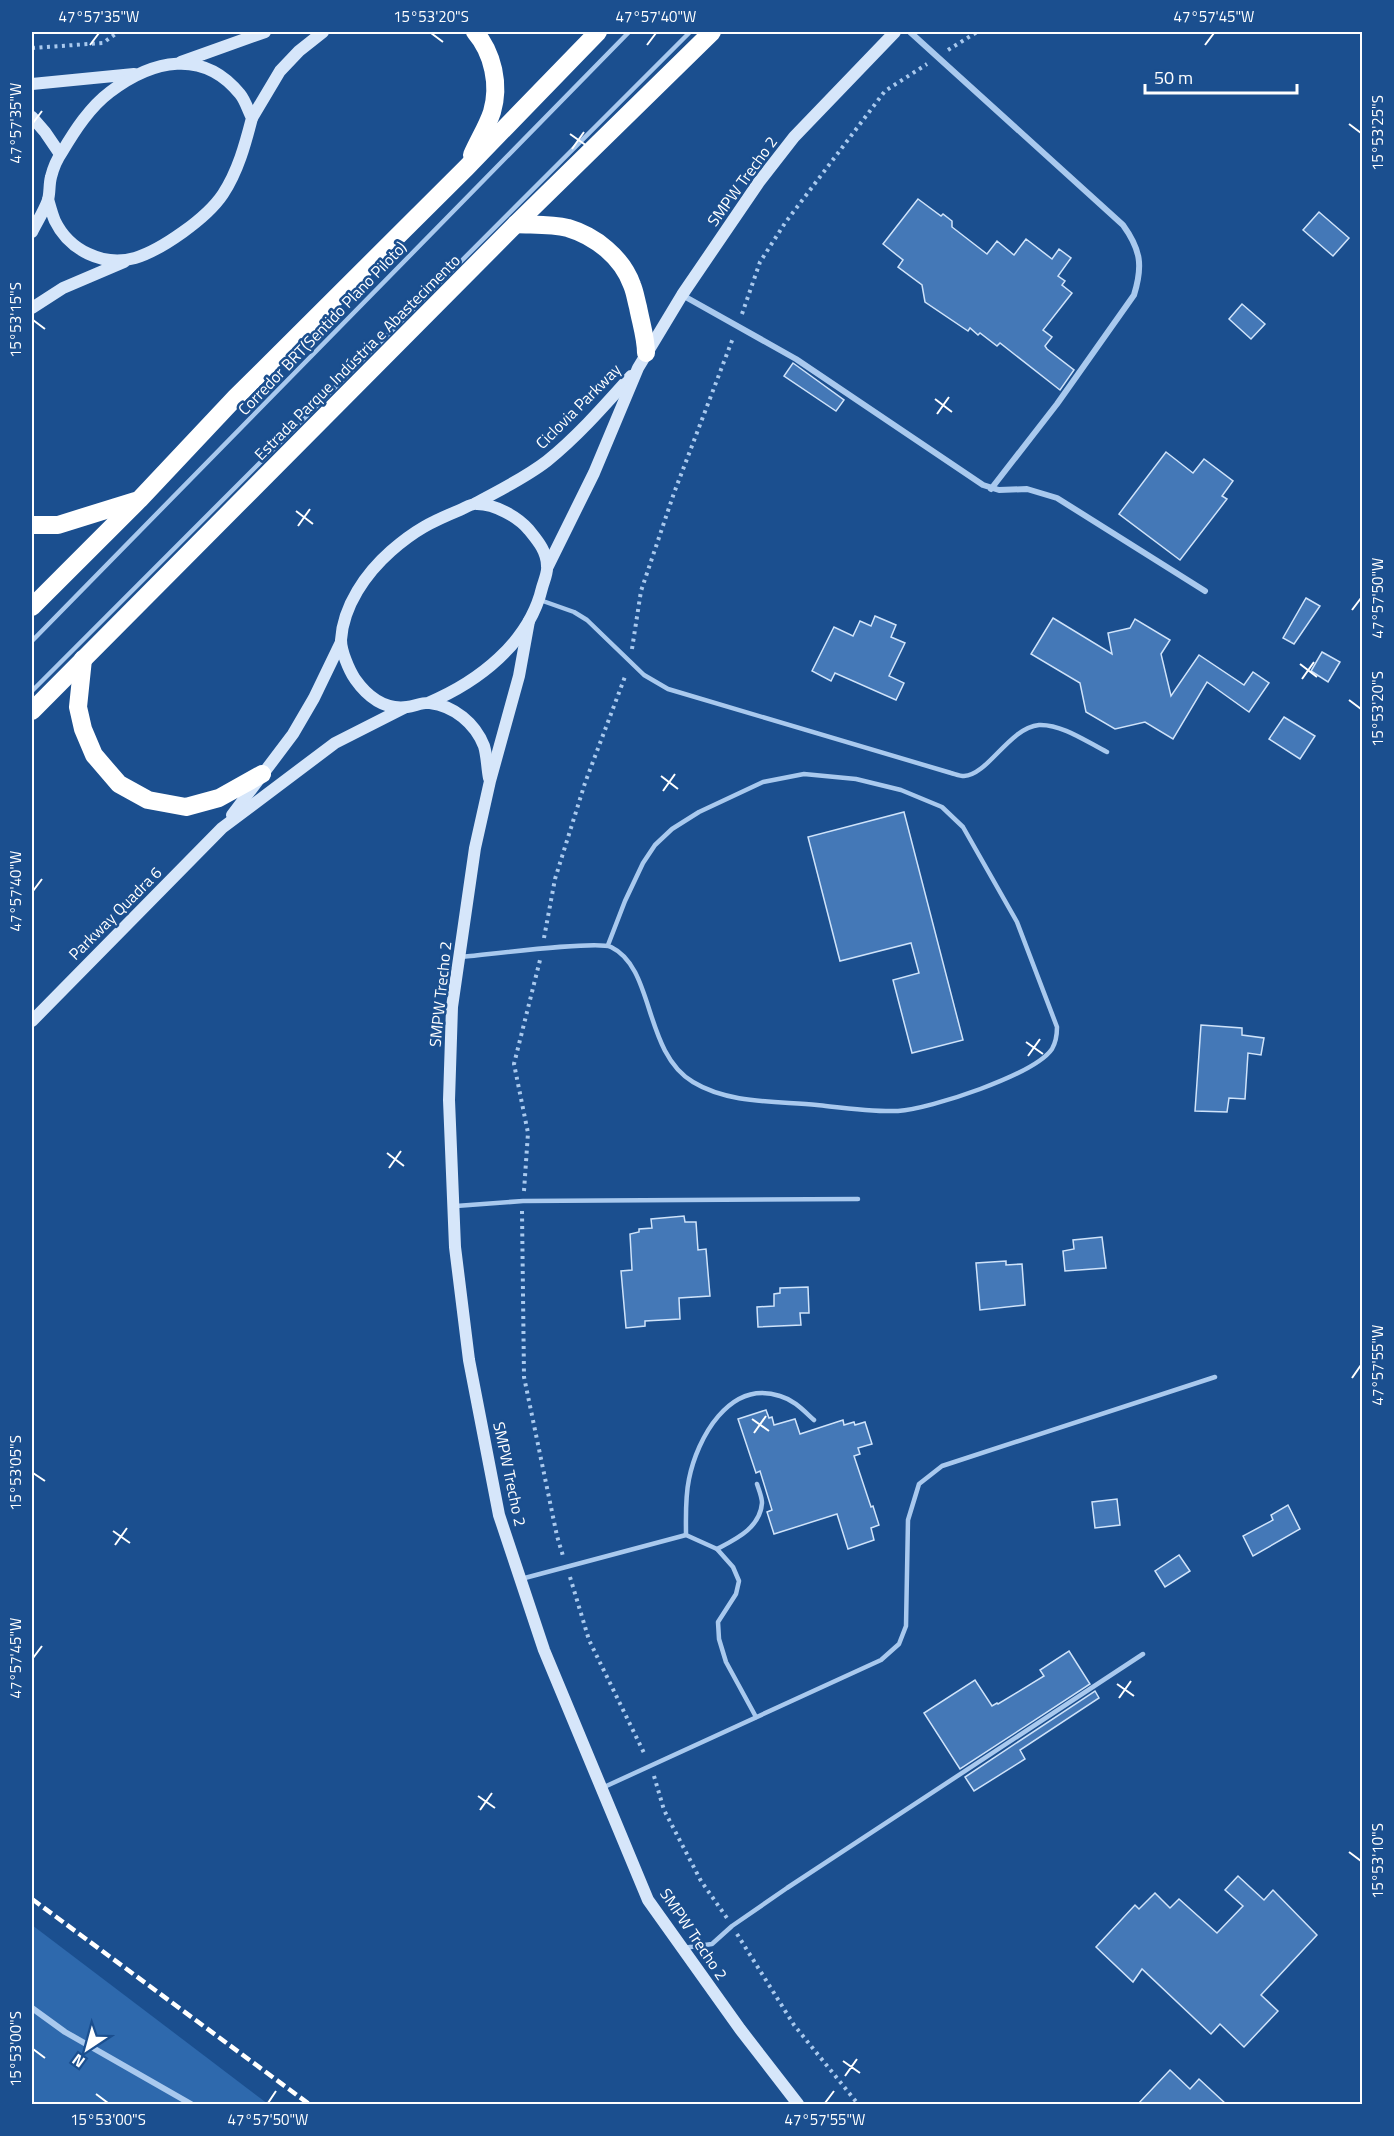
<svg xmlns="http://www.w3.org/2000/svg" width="1394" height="2136" viewBox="0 0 1394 2136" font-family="'Titillium Web',sans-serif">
<rect width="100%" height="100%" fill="#1b4f8f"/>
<polygon fill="#2e69ad" points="32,1925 268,2104 32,2104"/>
<g fill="#4478b7" stroke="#cfe3fa" stroke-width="1.5">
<polygon points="918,199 941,216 943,214 952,221 952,227 987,254 997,241 1014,255 1026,239 1052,259 1059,249 1071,258 1058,276 1065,281 1062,285 1072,293 1043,330 1052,337 1045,346 1047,349 1074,370 1060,390 1000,343 997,346 980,333 978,335 970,328 968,331 925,302 922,285 898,267 903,260 883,244"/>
<polygon points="1319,212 1349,238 1333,256 1303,230"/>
<polygon points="1242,304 1265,324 1251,339 1229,319"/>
<polygon points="793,363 844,400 836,411 784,376"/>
<polygon points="1166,452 1193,473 1204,459 1233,481 1222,496 1227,499 1180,560 1119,514"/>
<polygon points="1306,598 1320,606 1294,644 1283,638"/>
<polygon points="875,616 896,625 891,637 905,643 889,676 904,683 896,700 835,673 831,681 812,671 834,627 853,636 860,621 871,626"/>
<polygon points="1053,618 1112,654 1108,633 1130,628 1135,619 1170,640 1161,654 1171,696 1199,655 1244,685 1253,672 1269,683 1249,712 1207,682 1173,739 1145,722 1115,729 1086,712 1080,683 1031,654"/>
<polygon points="1322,652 1340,662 1328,682 1311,671"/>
<polygon points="1284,717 1315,736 1300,759 1269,739"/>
<polygon points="904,812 963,1040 912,1053 893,980 919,973 911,943 840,961 808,837"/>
<polygon points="1201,1025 1242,1028 1242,1035 1264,1038 1261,1055 1248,1053 1245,1099 1229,1098 1227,1112 1195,1111"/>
<polygon points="684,1216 685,1222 696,1222 698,1250 706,1249 710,1296 679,1298 680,1319 645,1321 645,1326 626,1328 621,1271 632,1270 630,1234 639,1232 639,1229 652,1228 651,1219"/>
<polygon points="1102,1237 1106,1268 1065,1271 1063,1251 1074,1249 1073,1240"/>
<polygon points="1006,1261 1006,1265 1022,1264 1025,1305 980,1310 976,1263"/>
<polygon points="808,1287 809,1313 800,1313 801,1325 758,1327 757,1307 774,1306 774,1294 780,1293 780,1288"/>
<polygon points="766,1410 769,1418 772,1417 774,1425 795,1419 800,1434 843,1420 844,1425 854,1422 855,1425 865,1422 872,1444 858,1448 860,1454 854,1456 871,1507 873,1506 879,1525 871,1528 874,1540 848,1549 837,1514 774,1534 767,1512 772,1510 760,1471 756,1473 738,1419"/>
<polygon points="1117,1499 1120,1525 1095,1528 1092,1502"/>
<polygon points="1288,1505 1300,1529 1253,1556 1243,1536 1273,1520 1271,1515"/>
<polygon points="1179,1555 1190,1571 1165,1587 1155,1571"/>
<polygon points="1069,1651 1090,1684 960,1769 924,1713 975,1680 992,1706 997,1703 998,1704 1044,1676 1040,1670"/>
<polygon points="1095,1691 1099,1698 1020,1750 1025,1759 974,1791 965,1777"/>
<polygon points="1238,1876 1264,1900 1273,1890 1317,1935 1261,1995 1278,2011 1244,2047 1220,2024 1211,2034 1142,1969 1133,1982 1096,1947 1135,1905 1139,1909 1155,1893 1170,1908 1179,1899 1217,1933 1243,1906 1225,1890"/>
<polygon points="1170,2070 1190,2089 1199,2079 1226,2104 1138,2104"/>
</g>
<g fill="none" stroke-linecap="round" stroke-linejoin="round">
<g stroke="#a9c9ee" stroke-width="4" stroke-dasharray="3 4.5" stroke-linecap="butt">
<polyline points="32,48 103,43 118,32"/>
<polyline points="948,50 977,32"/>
<polyline points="742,314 760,262 785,223 885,91 927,64"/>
<polyline points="632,649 641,591 674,493 733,338"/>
<polyline points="544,938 555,879 585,783 626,674"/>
<polyline points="524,1191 528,1133 514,1064 540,960"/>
<polyline points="522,1211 524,1377 557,1536 563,1556"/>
<polyline points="570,1577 589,1640 645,1755"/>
<polyline points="654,1776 664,1810 701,1881 727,1918"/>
<polyline points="737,1934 794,2025 858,2104"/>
</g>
<g stroke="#a9c9ee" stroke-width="4.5">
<path d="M540,600L574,612L587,620L644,675L668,689L951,773C955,774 960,776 964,776C988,775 1009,728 1039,725C1062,724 1087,742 1107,752"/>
<polyline points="32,641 629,32"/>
<polyline points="32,691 690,32"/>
<path d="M462,957C485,955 597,940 611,947C655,968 643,1052 693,1082C729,1104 777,1101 817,1105C844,1108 872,1112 898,1111C930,1109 1034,1075 1052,1049C1056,1042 1057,1035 1057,1027L1017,922L963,827L942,807L901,790L856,779L804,774L763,782L699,812L672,829L655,845L643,863L625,901L608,945"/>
<polyline points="456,1206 523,1201 858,1199"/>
<path d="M686,1535C686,1517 685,1498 689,1479C697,1439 729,1379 780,1396C794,1400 803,1410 814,1420"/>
<path d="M717,1549C736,1539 760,1528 762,1503C762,1497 759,1490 757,1484"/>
<polyline points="521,1579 686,1535 717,1549 733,1567 739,1581 736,1594 718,1622 719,1639 726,1662 756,1717"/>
<polyline points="602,1788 881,1660 899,1644 906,1626 908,1520 919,1484 942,1466 1215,1377"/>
<polyline points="683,1948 712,1944 732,1926 787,1888 1143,1654"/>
</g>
<g stroke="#a9c9ee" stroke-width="6">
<path d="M910,32L1123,225C1141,250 1143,266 1134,295L1057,404L991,489"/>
<polyline points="682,295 796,359 983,485 999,490 1027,489 1057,498 1205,591"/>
<polyline points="32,2008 65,2032 191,2104"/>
</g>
<g stroke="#d6e6fa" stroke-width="12">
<polyline points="181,62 265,32"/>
<polyline points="32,84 134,74"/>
<polyline points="32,117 45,132 60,154"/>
<polyline points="252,118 280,71 299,51 323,32"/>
<path d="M32,232C37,222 44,211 48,200C50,193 49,184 51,177C53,169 57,159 62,152C75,130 90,107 110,92C152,60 203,48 240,94C245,100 248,110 252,118C245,145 238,171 223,194C213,209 197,222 183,232C169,242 152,253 135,258C103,267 69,250 55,221C52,214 50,206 48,199"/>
<polyline points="32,308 63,288 124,262"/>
<path d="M476,503C500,490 525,478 547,461C578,436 605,405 631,376"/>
<polyline points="548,566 594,473 638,368 682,295 759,182 794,137 895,32"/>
<polyline points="529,621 519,676 490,781 475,848 452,1007 449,1100 455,1247 469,1360 499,1515 544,1650 648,1900 740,2029 798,2104"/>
<path d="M428,703C478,682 529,643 542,588C544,581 548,572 547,566C547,551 537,540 529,530C518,517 495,504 477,504C472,503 465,508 460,510C431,522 415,530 391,551C366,573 343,606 341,640C341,651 349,670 355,679C367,696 384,710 407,707C415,706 423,702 430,703C454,706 475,723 484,746C487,756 487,768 489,778"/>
<polyline points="232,815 293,734 314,698 341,642"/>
<polyline points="32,1021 222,828 335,743 404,708"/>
</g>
<g stroke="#fff" stroke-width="18">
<path d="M472,155C478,141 487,127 492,112C500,85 493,53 475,32"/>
<path d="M516,224C533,225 551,224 568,228C595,236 622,257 632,285C635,292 636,300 638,307C641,323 646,338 646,353"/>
<polyline points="32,525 58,525 135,501"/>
<polyline points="32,607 139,500 235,398 466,168 598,32"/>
<polyline points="83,659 78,707 83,729 94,755 119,784 148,800 186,807 219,798 262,774"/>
<polyline points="32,711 516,224 712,32"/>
</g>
<polyline stroke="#fff" stroke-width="4.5" stroke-dasharray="10 4.5" stroke-linecap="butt" points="32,1899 309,2104"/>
</g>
<path fill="none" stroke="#fff" stroke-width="2" d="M431,33L443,42M90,45L99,33M647,45L656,33M1205,45L1214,33M33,123L42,111M1349,124L1361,133M570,134L587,146M572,149L584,132M33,320L45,329M935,399L952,412M937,414L949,397M296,511L313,524M298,526L310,509M1352,610L1361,598M1300,664L1317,677M1302,679L1314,662M1349,700L1361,709M661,776L678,789M663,791L675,774M33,891L42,879M1026,1042L1043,1054M1028,1056L1040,1039M387,1153L404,1166M389,1168L401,1151M1352,1378L1361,1365M752,1419L769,1431M754,1433L766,1416M33,1473L45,1481M113,1531L130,1543M115,1545L127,1528M33,1658L42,1646M1117,1684L1134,1696M1119,1698L1131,1681M478,1796L495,1808M480,1810L492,1793M1349,1852L1361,1861M33,2049L45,2058M843,2061L860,2073M845,2076L857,2059M96,2094L108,2103M268,2103L276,2091M825,2103L834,2091"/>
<g text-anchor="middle" stroke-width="5" stroke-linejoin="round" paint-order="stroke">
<g font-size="16" fill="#fff" stroke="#1b4f8f">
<text transform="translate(742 181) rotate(-54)" y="6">SMPW Trecho 2</text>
<text transform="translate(322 328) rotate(-46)" y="6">Corredor BRT(Sentido Plano Piloto)</text>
<text transform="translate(357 357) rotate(-45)" y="6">Estrada Parque Indústria e Abastecimento</text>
<text transform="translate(578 406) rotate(-45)" y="6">Ciclovia Parkway</text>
<text transform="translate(115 913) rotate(-45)" y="6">Parkway Quadra 6</text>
<text transform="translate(440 994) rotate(-84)" y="6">SMPW Trecho 2</text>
<text transform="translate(510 1474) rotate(78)" y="6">SMPW Trecho 2</text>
<text transform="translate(694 1934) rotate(56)" y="6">SMPW Trecho 2</text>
</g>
</g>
<rect width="1394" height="2136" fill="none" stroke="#1b4f8f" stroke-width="66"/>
<g transform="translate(87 2049) rotate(216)" stroke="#1b4f8f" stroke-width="4.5" paint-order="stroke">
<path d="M0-4.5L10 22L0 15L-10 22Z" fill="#ffffff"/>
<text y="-9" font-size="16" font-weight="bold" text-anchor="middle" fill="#ffffff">N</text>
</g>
<path d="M1145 84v9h152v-9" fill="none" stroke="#ffffff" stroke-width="3"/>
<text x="1154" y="84" font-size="18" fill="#ffffff" stroke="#1b4f8f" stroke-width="4.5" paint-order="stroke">50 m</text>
<rect x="33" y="33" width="1328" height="2070" fill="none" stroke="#fff" stroke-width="2"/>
<g font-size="15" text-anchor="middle" fill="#fff">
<text x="99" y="22">47°57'35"W</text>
<text x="431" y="22">15°53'20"S</text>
<text x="656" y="22">47°57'40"W</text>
<text x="1214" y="22">47°57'45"W</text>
<text transform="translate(16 123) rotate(-90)" y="5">47°57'35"W</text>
<text transform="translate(1378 133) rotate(-90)" y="5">15°53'25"S</text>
<text transform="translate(16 320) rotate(-90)" y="5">15°53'15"S</text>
<text transform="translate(1378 598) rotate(-90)" y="5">47°57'50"W</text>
<text transform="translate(1378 709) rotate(-90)" y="5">15°53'20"S</text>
<text transform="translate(16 891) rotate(-90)" y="5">47°57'40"W</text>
<text transform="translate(1378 1365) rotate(-90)" y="5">47°57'55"W</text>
<text transform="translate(16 1473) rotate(-90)" y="5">15°53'05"S</text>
<text transform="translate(16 1658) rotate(-90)" y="5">47°57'45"W</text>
<text transform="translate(1378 1861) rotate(-90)" y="5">15°53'10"S</text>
<text transform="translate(16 2049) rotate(-90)" y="5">15°53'00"S</text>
<text x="108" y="2125">15°53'00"S</text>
<text x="268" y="2125">47°57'50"W</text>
<text x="825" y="2125">47°57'55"W</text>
</g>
</svg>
